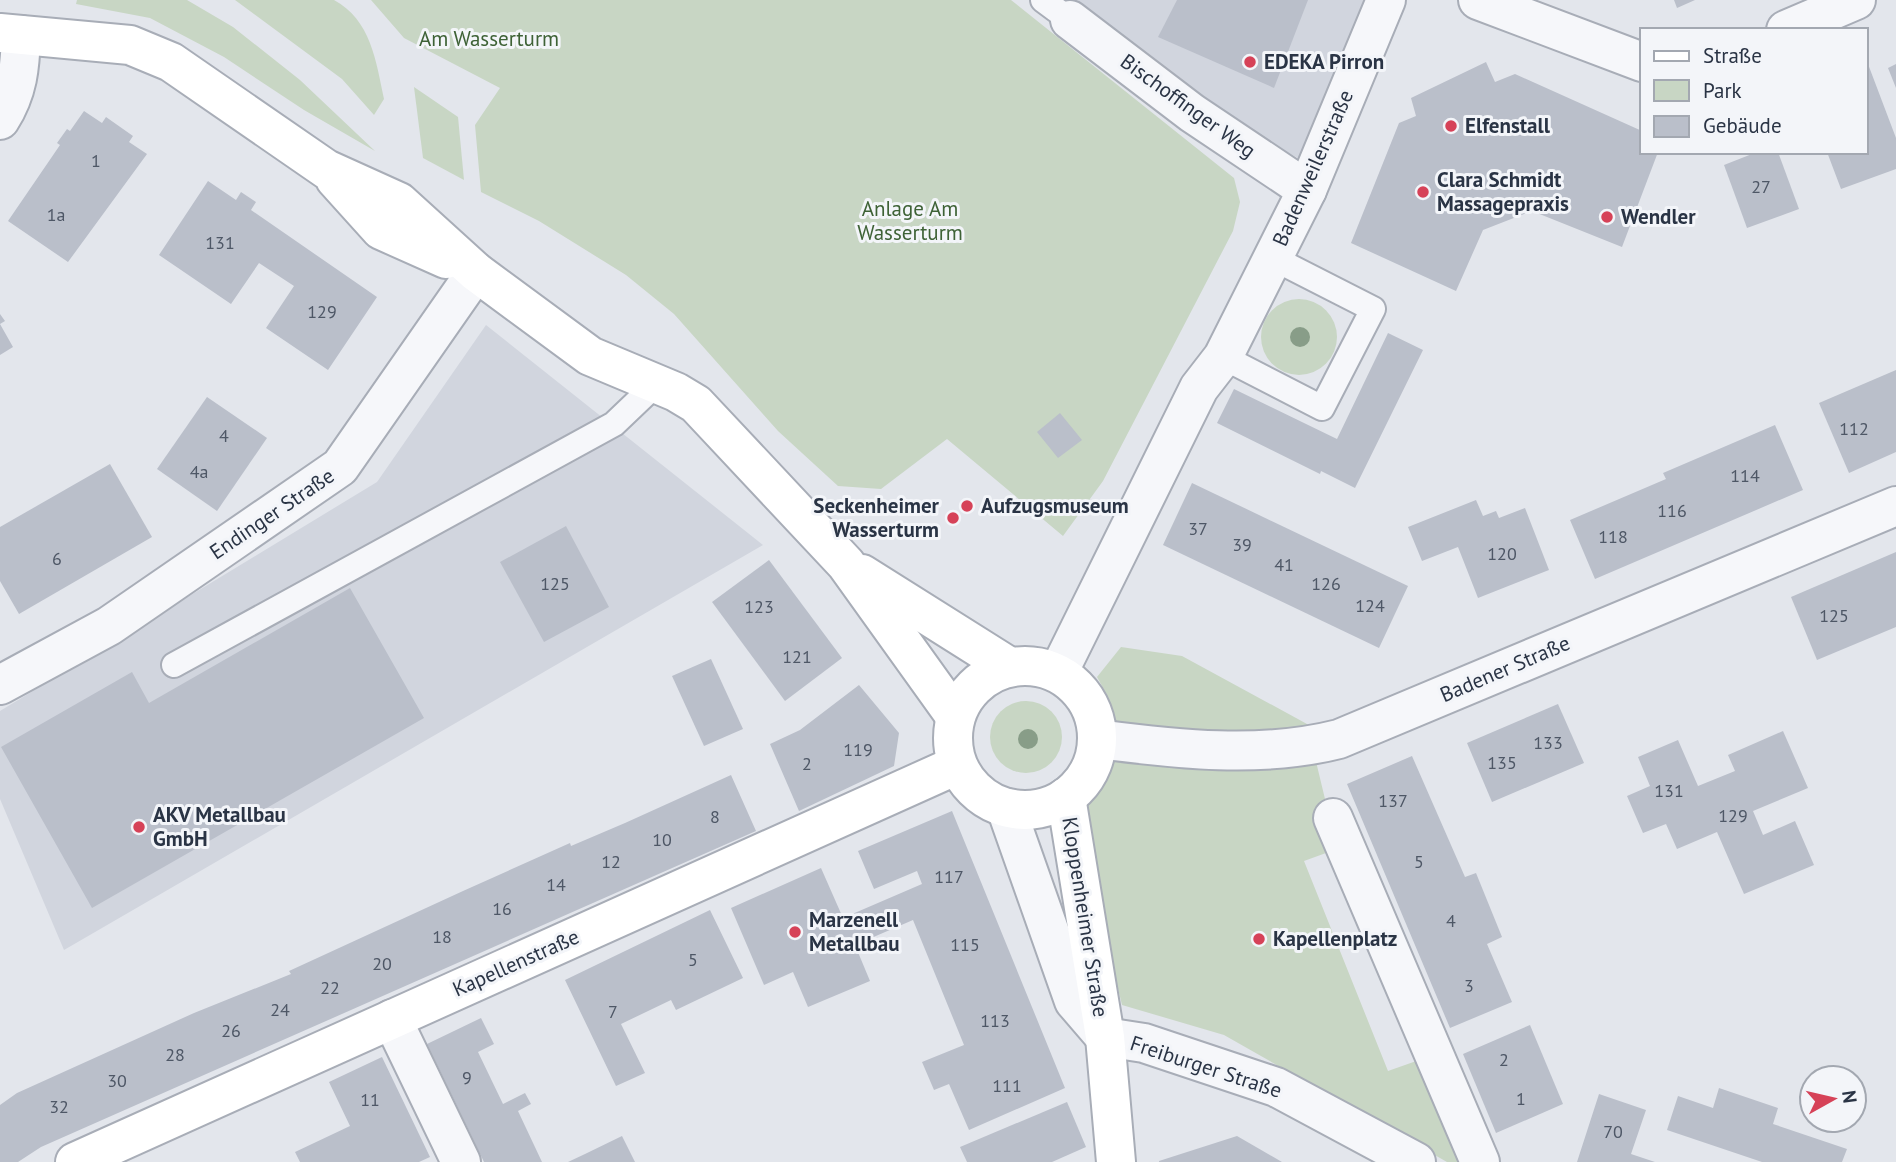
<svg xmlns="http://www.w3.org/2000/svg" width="1896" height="1162" viewBox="0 0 1896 1162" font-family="'PT Sans',sans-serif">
<rect width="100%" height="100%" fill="#e3e6ec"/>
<g fill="#d1d5de">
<polygon points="1064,0 1364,0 1300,159 1226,119"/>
<polygon points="486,325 763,545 64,950 0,799 0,711 377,482"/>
</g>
<g fill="#c8d6c4">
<polygon points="77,0 187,0 233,27 300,80 375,151 304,110 224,57 150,18 76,4"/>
<path d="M235,0H334C371,20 376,61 384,99L374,115L342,79Z"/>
<polygon points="371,0 1011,0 1234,178 1240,202 1233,231 1103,481 1063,536 947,439 881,489 838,486 778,431 674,314 626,275 539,221 481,192 475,125 500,88 404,38"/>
<polygon points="414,87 458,117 464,180 423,158"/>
<circle cx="1299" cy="337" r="38"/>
<polygon points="1121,647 1182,656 1307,724 1337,849 1304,861 1388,1071 1422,1059 1461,1162 1447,1162 1224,1035 1122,1005 1106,939 1087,803 1100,776 1108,728 1107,695 1097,677"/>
<circle cx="1026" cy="737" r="36"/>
</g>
<g fill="#babfca">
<polygon points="1177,0 1308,0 1274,88 1158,37"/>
<polygon points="1674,0 1695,0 1677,8"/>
<polygon points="1486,62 1495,82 1515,74 1642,131 1642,152 1658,152 1622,247 1532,211 1483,230 1456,291 1351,243 1399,123 1416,116 1411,98"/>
<polygon points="1868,64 1896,138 1896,169 1841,189 1827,152 1866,152"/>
<polygon points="1896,64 1896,88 1888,68"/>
<polygon points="84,111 102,123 106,117 133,136 129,142 147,154 68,262 8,221 60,145 57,143 67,129 70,131"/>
<polygon points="1757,152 1778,152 1799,209 1747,228 1724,165"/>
<polygon points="208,181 236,200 241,192 256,202 251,210 377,297 328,370 266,328 294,286 259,263 231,304 159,255"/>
<polygon points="0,314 5,321 0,324 13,347 0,355"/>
<polygon points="1388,333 1423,350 1355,488 1321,471 1320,474 1217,423 1234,389 1337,439"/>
<polygon points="1896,370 1896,452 1849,473 1819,403"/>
<polygon points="207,397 267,438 217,511 157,469"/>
<polygon points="1060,413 1082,440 1058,458 1037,432"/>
<polygon points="1775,425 1803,490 1595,579 1570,520 1666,479 1663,473"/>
<polygon points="110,464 152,537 19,614 0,581 0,527"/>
<polygon points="1192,483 1408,586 1379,648 1163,545"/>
<polygon points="1476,500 1483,516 1496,511 1499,518 1525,508 1549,570 1478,598 1458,547 1422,561 1408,527"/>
<polygon points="566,526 609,607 544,642 500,562"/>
<polygon points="1896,552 1896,627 1817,660 1791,597"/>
<polygon points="769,560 842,658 785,701 712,602"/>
<polygon points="350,588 424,718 92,908 1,747 132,672 149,703"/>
<polygon points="711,659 743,729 704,746 672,676"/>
<polygon points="859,685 899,733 894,766 799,811 770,744 800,730"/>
<polygon points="1558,704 1584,763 1492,802 1467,743"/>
<polygon points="1783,731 1808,788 1753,811 1763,835 1795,821 1814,865 1744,894 1717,832 1677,849 1666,824 1643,833 1627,796 1650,786 1638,757 1678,740 1698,786 1735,771 1728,755"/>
<polygon points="1412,756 1465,877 1476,873 1502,937 1487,944 1512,1002 1450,1028 1347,784"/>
<polygon points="731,775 756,831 41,1147 18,1162 0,1162 0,1105 17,1093 194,1013 291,974 289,971 463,891 570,843 571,846 625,823"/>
<polygon points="952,811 1065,1088 969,1130 949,1084 934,1090 922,1062 964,1045 913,920 855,945 870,981 808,1007 793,972 764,985 731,908 821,868 843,918 922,884 917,871 874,889 858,851"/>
<polygon points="710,910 743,978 676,1010 671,1000 621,1024 645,1073 616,1086 565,980"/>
<polygon points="481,1018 494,1044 478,1052 503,1104 525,1093 531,1104 518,1111 542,1162 484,1162 427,1044"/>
<polygon points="1530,1025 1563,1104 1496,1133 1463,1054"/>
<polygon points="382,1057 430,1157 419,1162 300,1162 295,1152 350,1126 329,1082"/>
<polygon points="1719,1088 1778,1108 1773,1124 1847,1149 1842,1162 1762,1162 1667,1130 1678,1096 1713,1108"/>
<polygon points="1599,1094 1646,1110 1631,1154 1655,1162 1577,1162"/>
<polygon points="1067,1102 1086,1147 1052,1162 967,1162 960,1147"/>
<polygon points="622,1136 635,1162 568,1162 585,1154"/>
<polygon points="1237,1136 1282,1162 1159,1162 1159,1161"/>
</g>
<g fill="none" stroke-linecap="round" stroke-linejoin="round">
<g stroke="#a8adb7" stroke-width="28">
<g id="lane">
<polyline points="1043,0 1070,20"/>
<polyline points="1223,357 1322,408 1373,309 1273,258"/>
<polyline points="174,665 614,424 657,383"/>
</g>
</g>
<g stroke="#a8adb7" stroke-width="42">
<g id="street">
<polyline points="1478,0 1642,62"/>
<polyline points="1070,20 1192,113 1307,190"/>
<polyline points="1786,30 1856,0"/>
<path d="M0,120C18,92 20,67 21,35"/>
<polyline points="1058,673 1199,388 1223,357 1307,190 1386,0"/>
<polyline points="0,685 109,626 340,467 476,272"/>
<path d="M1097,739C1176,749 1261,759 1339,739L1896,506"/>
<polyline points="1006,808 1074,1001 1105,1037 1144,1043 1276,1087 1416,1162"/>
<polyline points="1333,818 1480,1162"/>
<polyline points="392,1019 461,1162"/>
</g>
</g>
<g stroke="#a8adb7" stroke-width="42">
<g id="secondary">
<polyline points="0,33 130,45 171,62 326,169 399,202 476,272 590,356 676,392 696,404 846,564 955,716"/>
<polyline points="335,179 381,230 446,259"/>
<polyline points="862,574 1008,666"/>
<circle cx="1025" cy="738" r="72"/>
<polyline points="1066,797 1105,1037 1116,1162"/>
<polyline points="75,1162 957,765"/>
</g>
</g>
<use href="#lane" stroke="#f6f7fa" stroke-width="24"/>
<use href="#street" stroke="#f6f7fa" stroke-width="38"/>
<use href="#secondary" stroke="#fff" stroke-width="38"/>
</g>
<g fill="#889d88">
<circle cx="1300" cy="337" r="10"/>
<circle cx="1028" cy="739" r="10"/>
</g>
<g fill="#d64258" stroke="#f3f5f9" stroke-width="2.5">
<circle cx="1250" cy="62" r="7"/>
<circle cx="1451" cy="126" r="7"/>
<circle cx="1423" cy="192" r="7"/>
<circle cx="1607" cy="217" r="7"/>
<circle cx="967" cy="506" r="7"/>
<circle cx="953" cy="518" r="7"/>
<circle cx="139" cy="827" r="7"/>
<circle cx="795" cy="932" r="7"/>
<circle cx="1259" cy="939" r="7"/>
</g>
<g text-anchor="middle" stroke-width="6" stroke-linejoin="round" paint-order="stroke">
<g font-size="18" fill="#4e5766">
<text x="96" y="167">1</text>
<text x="1761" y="193">27</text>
<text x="56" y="221">1a</text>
<text x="220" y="249">131</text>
<text x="322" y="318">129</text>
<text x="1854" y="435">112</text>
<text x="224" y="442">4</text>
<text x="199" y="478">4a</text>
<text x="1745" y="482">114</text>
<text x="1672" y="517">116</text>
<text x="1198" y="535">37</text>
<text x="1613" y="543">118</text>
<text x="1242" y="551">39</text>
<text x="1502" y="560">120</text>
<text x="57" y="565">6</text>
<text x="1284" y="571">41</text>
<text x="555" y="590">125</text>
<text x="1326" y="590">126</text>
<text x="1370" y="612">124</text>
<text x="759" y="613">123</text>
<text x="1834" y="622">125</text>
<text x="797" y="663">121</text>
<text x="1548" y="749">133</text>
<text x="858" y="756">119</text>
<text x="1502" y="769">135</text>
<text x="807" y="770">2</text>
<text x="1669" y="797">131</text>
<text x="1393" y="807">137</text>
<text x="1733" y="822">129</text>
<text x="715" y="823">8</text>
<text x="662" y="846">10</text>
<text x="611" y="868">12</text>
<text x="1419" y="868">5</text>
<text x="949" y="883">117</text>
<text x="556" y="891">14</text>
<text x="502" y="915">16</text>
<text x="1451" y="927">4</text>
<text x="442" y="943">18</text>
<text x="965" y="951">115</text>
<text x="693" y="966">5</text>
<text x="382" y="970">20</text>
<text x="1469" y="992">3</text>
<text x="330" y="994">22</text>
<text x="280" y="1016">24</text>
<text x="613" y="1018">7</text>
<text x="995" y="1027">113</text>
<text x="231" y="1037">26</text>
<text x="175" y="1061">28</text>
<text x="1504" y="1066">2</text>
<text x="467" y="1084">9</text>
<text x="117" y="1087">30</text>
<text x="1007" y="1092">111</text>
<text x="1521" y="1105">1</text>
<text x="370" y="1106">11</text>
<text x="59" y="1113">32</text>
<text x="1613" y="1138">70</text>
</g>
<g font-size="21" fill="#3e6236" stroke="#f3f5f9">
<text x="489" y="46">Am Wasserturm</text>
<text x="910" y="216">Anlage Am<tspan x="910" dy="24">Wasserturm</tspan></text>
</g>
<g font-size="21" font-weight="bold" fill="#2a3445" stroke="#f3f5f9" text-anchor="start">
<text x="1264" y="69">EDEKA Pirron</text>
<text x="1465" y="133">Elfenstall</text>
<text x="1437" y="187">Clara Schmidt<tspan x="1437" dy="24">Massagepraxis</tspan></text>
<text x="1621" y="224">Wendler</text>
<text x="939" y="513" text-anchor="end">Seckenheimer<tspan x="939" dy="24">Wasserturm</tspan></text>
<text x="981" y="513">Aufzugsmuseum</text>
<text x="153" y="822">AKV Metallbau<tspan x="153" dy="24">GmbH</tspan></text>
<text x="809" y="927">Marzenell<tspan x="809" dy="24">Metallbau</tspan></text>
<text x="1273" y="946">Kapellenplatz</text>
</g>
<g font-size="21" fill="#2a3445" stroke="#f3f5f9">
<text transform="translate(1188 106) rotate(36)" y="7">Bischoffinger Weg</text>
<text transform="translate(1313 168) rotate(-66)" y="7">Badenweilerstraße</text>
<text transform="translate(272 514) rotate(-34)" y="7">Endinger Straße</text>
<text transform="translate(1505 669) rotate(-23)" y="7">Badener Straße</text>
<text transform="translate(1085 917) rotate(81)" y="7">Kloppenheimer Straße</text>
<text transform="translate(516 963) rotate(-24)" y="7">Kapellenstraße</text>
<text transform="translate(1206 1067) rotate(18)" y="7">Freiburger Straße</text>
</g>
</g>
<rect x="1640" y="28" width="228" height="126" fill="#f3f5f9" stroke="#a3a8b1" stroke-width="2"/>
<rect x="1654" y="51" width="35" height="10" fill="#ffffff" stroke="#a3a8b1" stroke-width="2"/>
<text x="1703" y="63" font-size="21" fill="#2a3445">Straße</text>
<rect x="1654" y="80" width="35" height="21" fill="#c8d6c4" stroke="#a3a8b1" stroke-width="2"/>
<text x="1703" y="98" font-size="21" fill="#2a3445">Park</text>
<rect x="1654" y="116" width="35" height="21" fill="#babfca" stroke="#a3a8b1" stroke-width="2"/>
<text x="1703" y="133" font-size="21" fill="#2a3445">Gebäude</text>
<g transform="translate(1833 1099) rotate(82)"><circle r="33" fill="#f3f5f9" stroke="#a3a8b1" stroke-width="2"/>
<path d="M0-5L12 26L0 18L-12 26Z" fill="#d64258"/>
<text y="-10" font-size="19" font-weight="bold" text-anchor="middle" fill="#2a3445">N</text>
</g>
</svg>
